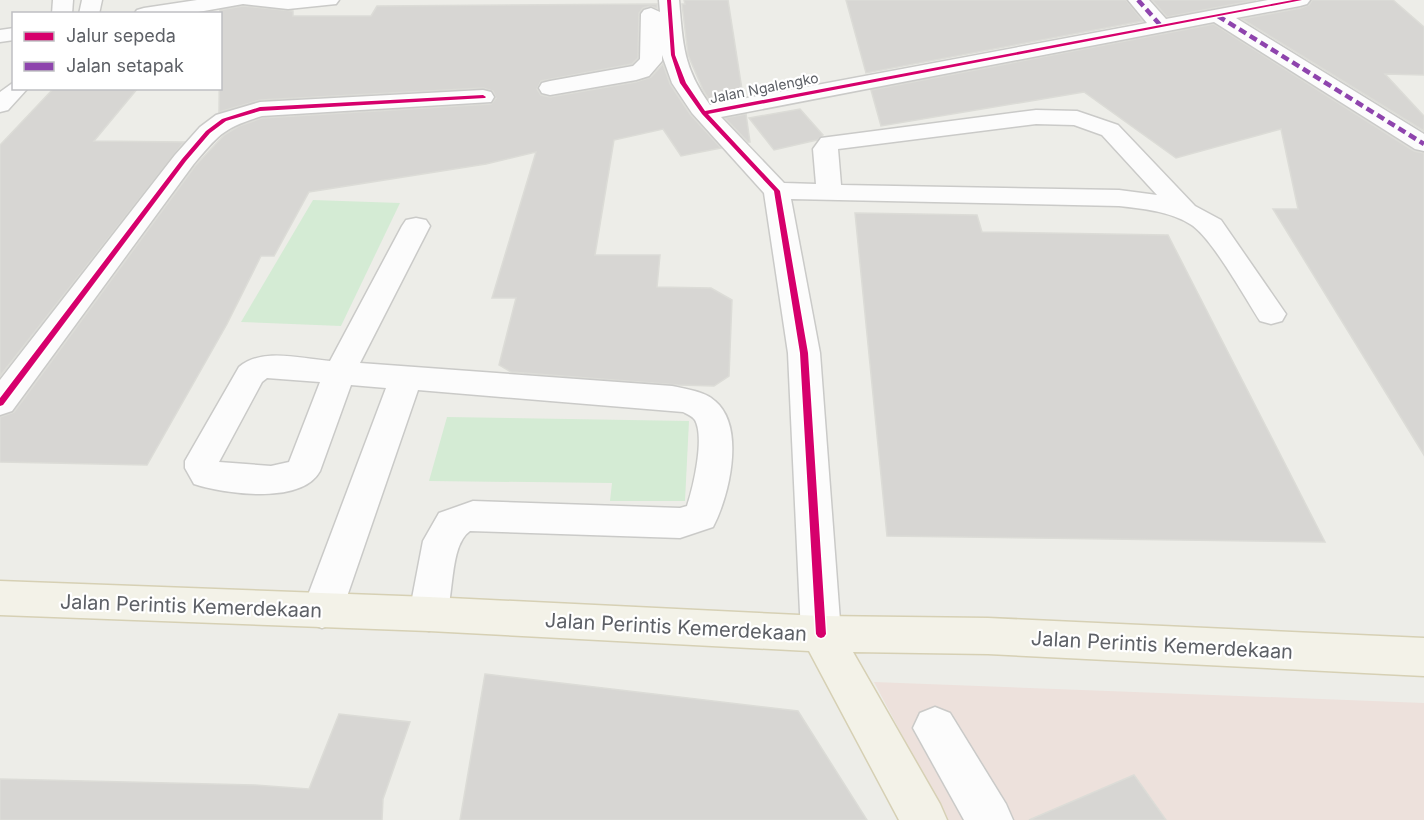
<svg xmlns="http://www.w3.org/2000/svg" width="1424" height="820" viewBox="0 0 1424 820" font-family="Inter,sans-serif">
<rect width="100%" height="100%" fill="#edede8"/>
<polygon fill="#ede1dc" points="874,682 1424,703 1424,820 947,820"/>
<g fill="#d4ebd4">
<polygon points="313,200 400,203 341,326 241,322"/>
<polygon points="447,417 689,421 685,501 610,501 612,483 429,481"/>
</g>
<g fill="#d7d6d3" stroke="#dcdcd7" stroke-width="1.5">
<polygon points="684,0 728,0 743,96 711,103 703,90 688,55 682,4 685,4"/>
<polygon points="846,0 1126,0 1143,21 866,73"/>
<polygon points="1152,0 1256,0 1167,17"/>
<polygon points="1312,0 1393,0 1424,27 1424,75 1385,74 1424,116 1424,131 1242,19 1301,8 1309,5"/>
<polygon points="657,4 657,8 650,6 643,8 639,13 638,58 632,64 541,81 537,89 541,95 550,97 636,82 651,77 663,64 670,84 690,114 721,148 681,156 663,129 614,140 595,255 660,255 657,287 711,288 732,300 729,376 714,386 678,385 511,372 499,365 516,298 492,298 536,152 486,164 309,192 274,256 261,256 227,324 147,465 0,462 0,417 14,412 195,166 224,135 239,126 262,118 491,104 496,98 493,91 483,88 260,100 219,112 220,10 243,6 293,11 293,16 371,16 377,6"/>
<polygon points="1214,24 1414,151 1424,153 1424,455 1273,209 1298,209 1281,129 1176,158 1084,92 881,126 871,90"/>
<polygon points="54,88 138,88 94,141 184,142 0,376 0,145"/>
<polygon points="800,109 823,135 817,140 774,150 749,118"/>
<polygon points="746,114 750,142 748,142 725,118"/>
<polygon points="855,213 977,215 982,232 1168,235 1325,542 887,536"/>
<polygon points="485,674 798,711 867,820 460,820"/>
<polygon points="339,714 410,722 383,799 382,820 0,820 0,779 255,785 309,789"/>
<polygon points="1134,775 1166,820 1029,820"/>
</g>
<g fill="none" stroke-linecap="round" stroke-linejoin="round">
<g stroke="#cacac8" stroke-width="3">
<g id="minor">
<polygon points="53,0 73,0 72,14 52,14"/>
<polygon points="82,0 102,0 99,14 79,14"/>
<polygon points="197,0 339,0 336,4 288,9 243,4 187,14 134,14 137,10 144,8"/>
<path d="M659,0H679C683,45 683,67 710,105L1147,23L1128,0H1149L1166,19L1268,0H1310L1307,4L1300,6L1236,18L1424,134V151L1415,149L1214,22L721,117L784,183L816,184L813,149L821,138L1036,110L1077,111L1118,125L1195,206L1221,220L1286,314L1282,321L1271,324L1260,321C1245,298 1211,236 1190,224C1169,211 1144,209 1119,206L791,199L820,353L841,634L835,647L821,652L807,647L801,634L788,353L764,193L692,113L672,83L662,55V43V61L649,76L636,80L550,95L542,93L539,88L542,83L550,81L633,66L640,59L641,14L644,10L651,8L660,12ZM1036,124L1074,125L1102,135L1157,195L1119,190L841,185L838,149Z"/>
<polygon points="14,28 14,40 0,42 0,30"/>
<polygon points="14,82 14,88 28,88 8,110 0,112 0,92"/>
<path d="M483,90L491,92L494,97L491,102L262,116C223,128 219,134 193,165L12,411L0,415V380L175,155L200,127L216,115L260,102Z"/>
<path d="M416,218L426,220L430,226L360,363L672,386C686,389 704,391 715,401C746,427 729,497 713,527L680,538L470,531C448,546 455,602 443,626L429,631L415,626L409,614L423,541L439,513L473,501L680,508L687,506C693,488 705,438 695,420C692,416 687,414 683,412L418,390L342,611L336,623L322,628L308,623L302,611L386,388L351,385L320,471C302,505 224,494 194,484L185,468V461L239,367C262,347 302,359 330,361L402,226L406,220ZM267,378L320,382L289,462L271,466L219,462L262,382Z"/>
<polygon points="935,707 950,713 1006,804 1013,820 964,820 913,728 920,713"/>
</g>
</g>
<g stroke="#d6d0b4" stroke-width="3">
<polygon id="major" points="0,581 429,597 821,616 988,618 1424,638 1424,676 988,654 853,652 940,804 947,820 899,820 809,651 429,631 0,615"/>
</g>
<use href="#minor" fill="#fcfcfc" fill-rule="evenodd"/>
<use href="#major" fill="#f3f2e8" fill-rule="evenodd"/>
<g stroke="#8e44ad" stroke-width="4.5" stroke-dasharray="8 4.5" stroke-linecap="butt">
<polyline points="1138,0 1162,27"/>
<polyline points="1218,16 1424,144"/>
</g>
<g stroke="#fff" stroke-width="3">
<g id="cycleway">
<polygon points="667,0 671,0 675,55 686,83 705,111 1293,0 1302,0 708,114 780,191 808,353 826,634 824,637 821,638 818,637 816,634 800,353 774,191 702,114 680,83 671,55"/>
<polygon points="483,95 486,97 485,98 260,111 226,121 210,133 186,161 3,405 0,406 0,398 182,159 206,131 222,119 260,107"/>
</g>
</g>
<use href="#cycleway" fill="#d6006c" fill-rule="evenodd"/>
</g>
<g text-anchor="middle" stroke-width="4.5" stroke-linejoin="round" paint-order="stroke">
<g font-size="14" fill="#5d6066" stroke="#fff">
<text transform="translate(764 88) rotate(-11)" y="5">Jalan Ngalengko</text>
</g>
<g font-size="20" fill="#5d6066" stroke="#fff">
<text transform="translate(191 606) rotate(2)" y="7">Jalan Perintis Kemerdekaan</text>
<text transform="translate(676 627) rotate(3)" y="7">Jalan Perintis Kemerdekaan</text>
<text transform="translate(1162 645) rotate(3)" y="7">Jalan Perintis Kemerdekaan</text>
</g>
</g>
<rect x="12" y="12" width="210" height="78" fill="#ffffff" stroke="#bebfc2" stroke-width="1.5"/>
<rect x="24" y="32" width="30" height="9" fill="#d6006c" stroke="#bebfc2" stroke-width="1.5"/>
<text x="66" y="42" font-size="18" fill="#5d6066">Jalur sepeda</text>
<rect x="24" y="62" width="30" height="9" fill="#8e44ad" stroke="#bebfc2" stroke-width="1.5"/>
<text x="66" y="72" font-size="18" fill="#5d6066">Jalan setapak</text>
</svg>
